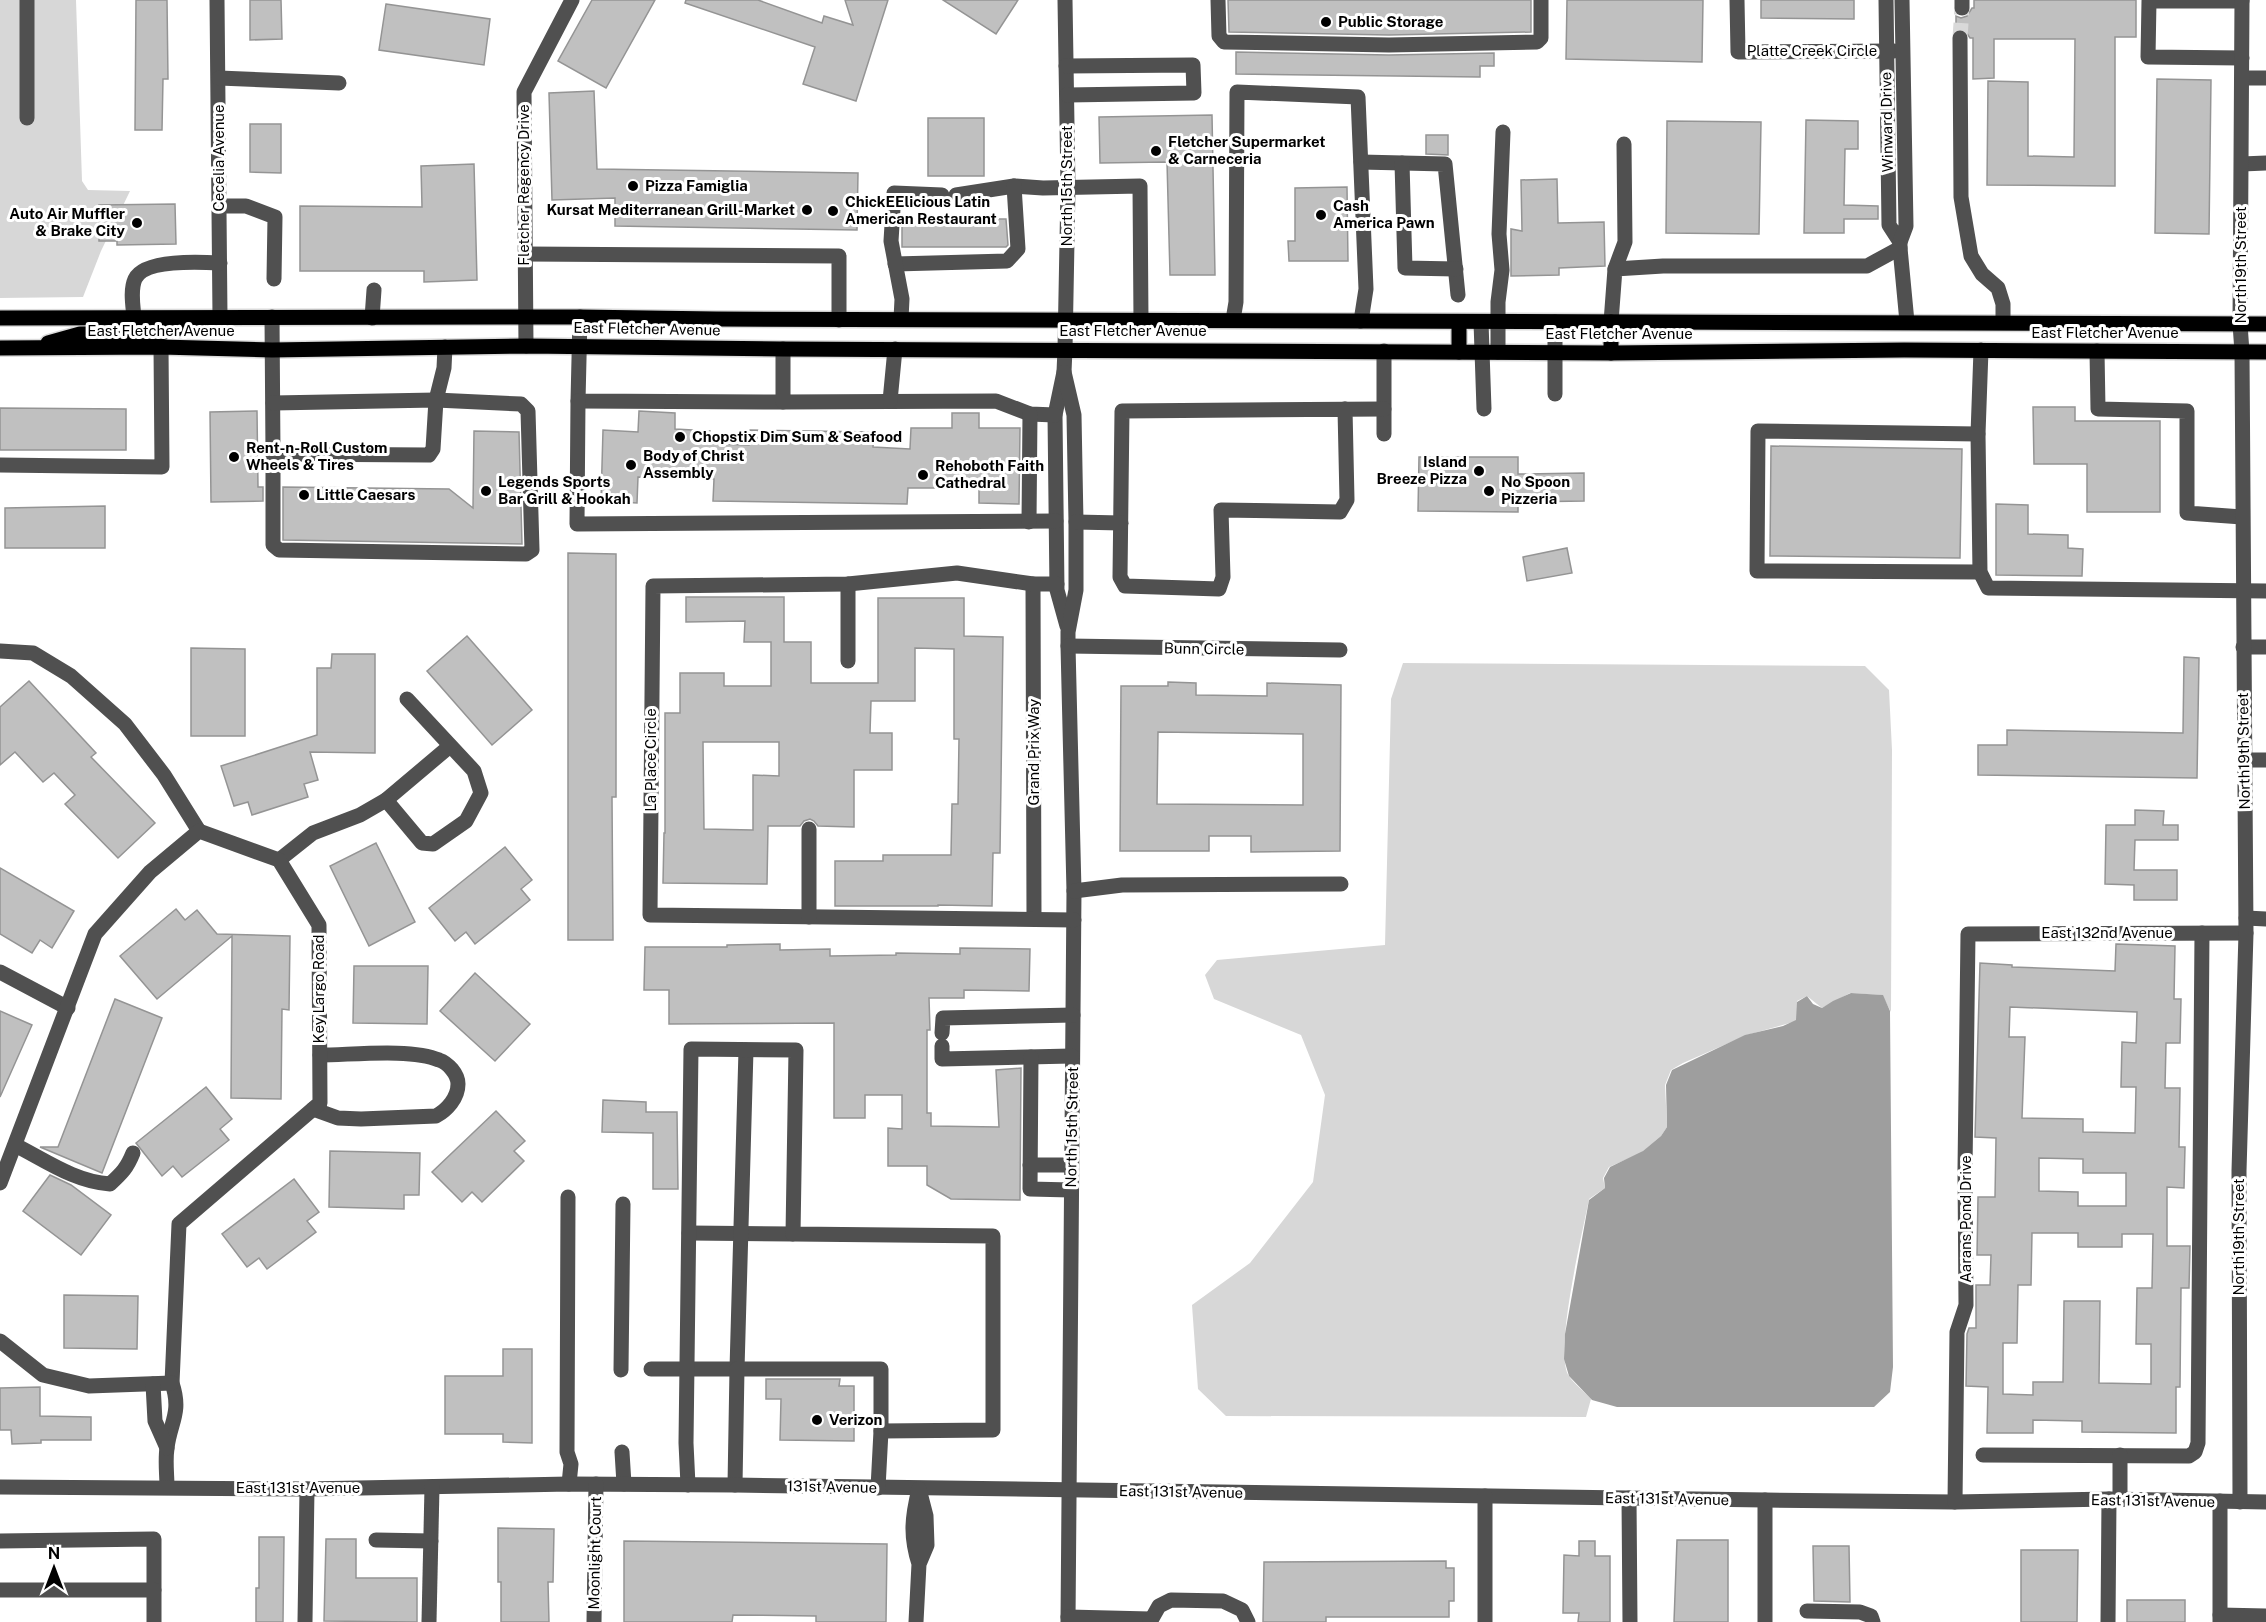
<svg xmlns="http://www.w3.org/2000/svg" width="2266" height="1622" viewBox="0 0 2266 1622" font-family="'Public Sans',sans-serif">
<rect width="100%" height="100%" fill="#fff"/>
<g fill="#d7d7d7">
<polygon points="0,0 76,0 82,181 88,190 130,191 101,251 83,297 0,298"/>
<path d="M1403,663L1865,666L1889,690L1892,750L1891,1012L1882,995L1850,993L1822,1008L1807,996L1797,1001V1021L1747,1035L1683,1063L1671,1070L1665,1085L1667,1127L1661,1136L1641,1153L1609,1167L1603,1178L1605,1188L1589,1199C1583,1231 1553,1354 1569,1376C1573,1383 1585,1392 1591,1399L1586,1417L1226,1416L1198,1389L1192,1305L1250,1263L1313,1182L1325,1095L1301,1035L1214,999L1205,975L1217,960L1385,945L1391,699Z"/>
</g>
<polygon fill="#9e9e9e" points="1851,993 1883,995 1890,1011 1893,1367 1890,1392 1874,1407 1617,1407 1592,1400 1569,1376 1564,1359 1565,1334 1589,1200 1605,1188 1604,1178 1610,1167 1643,1151 1661,1136 1667,1127 1666,1085 1672,1070 1745,1035 1783,1026 1796,1020 1797,1002 1807,996 1813,1004 1822,1008 1833,1001"/>
<g fill="#c0c0c0" stroke="#949494" stroke-width="1.5" fill-rule="evenodd">
<polygon points="136,0 167,0 168,79 163,79 162,130 135,130"/>
<polygon points="250,0 281,0 282,39 250,40"/>
<polygon points="592,0 655,0 606,88 558,61"/>
<polygon points="686,0 758,0 822,23 824,16 853,25 845,0 888,0 856,101 803,84 815,47 685,3"/>
<polygon points="943,0 1018,0 996,34"/>
<polygon points="1228,0 1531,0 1531,32 1389,35 1229,32"/>
<polygon points="1567,0 1703,0 1702,62 1566,59"/>
<polygon points="1761,0 1854,0 1854,19 1761,18"/>
<polygon points="1974,0 2136,0 2136,37 2115,37 2115,186 1987,185 1988,81 2028,82 2028,156 2074,157 2075,39 1994,39 1994,78 1973,79 1973,38 1970,38 1964,29 1956,29 1956,16 1961,18 1967,16 1972,8 1974,8"/>
<polygon points="386,4 490,19 484,65 379,50"/>
<polygon points="1236,52 1389,55 1494,53 1494,66 1480,66 1480,77 1236,74"/>
<polygon points="2157,79 2211,80 2209,234 2155,233"/>
<polygon points="594,91 597,169 858,173 857,230 615,226 615,198 552,200 549,93"/>
<polygon points="1212,115 1215,275 1170,275 1167,162 1100,163 1099,117"/>
<rect x="928" y="118" width="56" height="58"/>
<polygon points="1806,120 1858,121 1858,149 1845,149 1844,205 1878,206 1878,219 1844,219 1844,233 1804,233"/>
<polygon points="1667,121 1761,122 1759,234 1666,233"/>
<polygon points="250,124 281,124 281,173 250,172"/>
<polygon points="1426,135 1448,135 1448,155 1426,154"/>
<polygon points="474,164 477,280 424,282 424,271 300,271 300,206 422,207 421,166"/>
<polygon points="1557,179 1558,223 1604,222 1605,266 1559,268 1559,275 1511,276 1511,229 1522,231 1521,180"/>
<polygon points="1347,187 1348,261 1289,261 1288,241 1295,241 1295,188"/>
<polygon points="175,204 176,244 117,245 117,241 99,241 99,205"/>
<polygon points="902,219 1006,219 1008,245 1006,247 902,247"/>
<polygon points="2033,407 2075,407 2075,421 2160,421 2160,512 2087,512 2087,464 2034,464"/>
<polygon points="0,408 126,409 126,450 0,450"/>
<polygon points="257,411 258,487 263,487 263,501 211,502 210,412"/>
<polygon points="639,411 675,413 675,429 710,431 710,444 749,445 750,430 874,432 873,447 910,449 911,428 952,428 952,413 979,413 979,428 1020,428 1019,504 979,503 979,488 908,488 907,504 713,501 714,479 638,477 637,503 601,501 603,430 638,432"/>
<polygon points="474,431 519,432 522,544 283,540 283,487 449,489 473,508"/>
<polygon points="1771,446 1962,449 1960,558 1770,556"/>
<polygon points="1419,457 1518,457 1518,474 1584,473 1584,501 1518,502 1518,512 1418,511"/>
<polygon points="1996,504 2028,505 2028,534 2068,535 2068,548 2083,549 2082,576 1996,575"/>
<polygon points="105,506 105,548 5,548 5,508"/>
<polygon points="1567,548 1572,573 1527,581 1523,557"/>
<polygon points="568,553 616,554 616,797 612,797 613,940 568,940"/>
<path d="M686,597H784V642H811V683H878V598H964V636L1003,637L1000,853H993L992,906L938,905V906H835V861H883V855H951L952,804H958L959,739H954V649L915,648V701H871L870,733H892V770H854V827L818,826L814,821L810,819L804,821L800,826H768L767,884L663,883L664,833H665V713H680V673H724V686H771V642H744L745,621L686,622ZM703,742H779V776L753,775V830L704,829Z"/>
<polygon points="467,636 532,710 492,745 427,671"/>
<polygon points="191,648 245,649 245,736 191,736"/>
<polygon points="332,654 375,654 375,753 310,752 318,780 304,784 308,797 252,815 248,802 234,806 221,766 317,735 317,668 331,668"/>
<polygon points="2184,657 2199,658 2197,778 1978,775 1978,745 2007,745 2007,730 2183,733"/>
<polygon points="29,681 96,753 91,757 155,823 118,858 65,804 75,795 54,773 43,782 15,752 0,765 0,707"/>
<path d="M1168,682L1196,683V695L1267,696V683L1341,685L1340,851L1251,852V836H1209V851H1120L1121,686H1168ZM1158,732L1303,734V805L1157,804Z"/>
<polygon points="2135,810 2164,811 2163,825 2178,825 2178,840 2135,840 2134,870 2177,870 2177,900 2134,900 2134,885 2105,884 2106,825 2135,825"/>
<polygon points="376,843 415,922 369,946 330,866"/>
<polygon points="505,847 532,880 521,889 530,900 475,944 466,932 455,941 429,908"/>
<polygon points="0,868 74,911 52,948 40,940 32,953 0,934"/>
<polygon points="176,909 185,920 197,910 217,934 290,936 289,1010 282,1009 281,1099 231,1098 232,936 157,999 120,956"/>
<polygon points="780,944 780,950 830,949 830,956 896,955 896,953 960,954 960,948 1030,949 1029,991 964,990 964,998 929,998 930,1030 927,1030 927,1113 931,1113 931,1126 999,1127 996,1070 1021,1068 1020,1200 951,1199 927,1185 927,1166 888,1166 888,1128 902,1129 902,1095 865,1095 865,1118 834,1118 834,1023 669,1024 669,990 644,990 645,947 727,947 727,945"/>
<path d="M2116,944L2175,946L2174,999H2181L2180,1043H2166L2165,1088H2180L2179,1147H2185L2184,1188L2167,1187V1246H2190L2189,1288H2181L2180,1387H2176V1433L2082,1432V1421L2033,1420V1433H1987L1988,1387L1966,1386L1967,1334L1969,1328H1976V1285H1990L1991,1255H1977L1978,1197H1995L1996,1138L1975,1137L1980,963L2012,965V967L2115,971ZM2010,1007L2137,1012L2136,1043L2122,1042L2121,1087H2136L2135,1133L2083,1132V1119L2022,1118L2025,1037H2009ZM2039,1158L2083,1159V1173H2126V1206H2078V1192L2039,1191ZM2032,1233H2078V1247H2122V1234H2153L2152,1288H2137L2136,1344H2151V1384L2099,1383L2100,1301H2064L2063,1382H2033V1395L2003,1394V1343H2017L2018,1285H2031Z"/>
<polygon points="354,966 428,966 427,1024 353,1023"/>
<polygon points="475,973 530,1024 495,1061 440,1011"/>
<polygon points="115,999 162,1018 102,1173 40,1147 58,1147"/>
<polygon points="0,1011 32,1025 0,1097"/>
<polygon points="206,1087 232,1119 220,1129 229,1140 182,1177 173,1166 162,1176 136,1143"/>
<polygon points="603,1100 646,1102 646,1112 677,1112 678,1189 653,1189 653,1133 602,1132"/>
<polygon points="496,1111 525,1141 514,1151 524,1161 482,1202 472,1192 462,1202 432,1172"/>
<polygon points="330,1151 420,1153 419,1195 404,1195 404,1209 329,1207"/>
<polygon points="50,1175 71,1185 111,1215 81,1255 23,1211"/>
<polygon points="294,1179 319,1212 307,1221 316,1232 267,1269 259,1258 247,1267 222,1234"/>
<polygon points="64,1295 138,1296 137,1349 64,1348"/>
<polygon points="503,1349 532,1349 532,1443 503,1442 503,1434 445,1434 445,1376 503,1376"/>
<polygon points="766,1379 840,1379 839,1386 854,1386 854,1441 780,1440 781,1399 766,1399"/>
<polygon points="40,1387 40,1416 91,1417 91,1440 41,1440 41,1443 12,1444 11,1430 0,1430 0,1388"/>
<polygon points="498,1528 554,1529 553,1582 548,1582 549,1622 501,1622 501,1582 498,1582"/>
<polygon points="259,1537 284,1537 283,1622 256,1622 256,1588 259,1588"/>
<polygon points="326,1539 356,1539 356,1578 417,1578 417,1622 324,1621"/>
<polygon points="1677,1540 1728,1540 1728,1622 1674,1622"/>
<polygon points="624,1541 887,1544 886,1622 816,1622 816,1616 733,1615 732,1622 624,1622"/>
<polygon points="1579,1541 1595,1541 1595,1556 1610,1556 1610,1622 1578,1622 1579,1613 1563,1613 1564,1555 1579,1556"/>
<polygon points="1813,1546 1849,1546 1850,1602 1814,1601"/>
<polygon points="2021,1550 2078,1550 2077,1622 2021,1622"/>
<polygon points="1446,1561 1446,1568 1454,1568 1454,1601 1449,1601 1449,1617 1326,1617 1326,1622 1263,1622 1264,1562"/>
<rect x="2127" y="1600" width="58" height="22"/>
</g>
<g fill="none" stroke-linecap="round" stroke-linejoin="round">
<polyline stroke="#d9d9d9" stroke-width="15" stroke-dasharray="15 8" stroke-linecap="butt" points="1960,38 1962,8"/>
<g stroke="#dbdbdb" stroke-width="18">
<g id="major">
<polyline points="0,318 580,317 716,319 2266,324"/>
<polyline points="48,343 80,334 161,333 199,323"/>
<polyline points="0,348 161,347 272,350 526,346 783,349 1611,353 1904,350 2266,352"/>
<polyline points="1459,352 1459,322"/>
<polyline points="1611,353 1611,322"/>
</g>
</g>
<g stroke="#505050" stroke-width="15">
<polyline points="217,0 220,317"/>
<polyline points="1065,0 1068,187 1065,349 1064,372 1055,415 1057,590 1067,626"/>
<polyline points="1218,0 1219,36 1224,42 1389,45 1537,42 1541,38 1541,0"/>
<polyline points="1737,0 1738,52 1894,51"/>
<polyline points="1886,0 1889,225 1900,242"/>
<polyline points="1902,0 1906,226 1900,242 1900,248 1907,322"/>
<polyline points="1962,0 1962,8"/>
<polyline points="2242,1 2149,1 2148,57 2242,58"/>
<polyline points="1960,38 1961,197 1971,256 1982,274 1998,288 2003,304 2003,322"/>
<polyline points="1066,66 1193,65 1194,93 1067,95"/>
<polyline points="219,78 339,83"/>
<polyline points="2242,78 2266,78"/>
<polyline points="27,118 27,0"/>
<polyline points="1361,162 1445,164 1458,295"/>
<polyline points="1402,163 1405,268 1456,269"/>
<polyline points="2242,164 2266,163"/>
<polyline points="956,195 1014,186 1043,188 1140,186 1141,320"/>
<polyline points="220,206 246,206 275,217 274,279"/>
<polyline points="525,254 839,256 839,320"/>
<polyline points="895,264 1007,261 1018,249 1014,186"/>
<polyline points="1615,269 1625,242 1624,144"/>
<path d="M134,317C133,306 130,290 135,279C144,259 201,262 220,263"/>
<polyline points="272,317 273,454 429,455 433,449 436,400 444,368 445,347"/>
<polyline points="580,317 578,401 783,402"/>
<polyline points="372,318 374,290"/>
<polyline points="901,319 902,299 891,241 894,193 942,195"/>
<polyline points="1233,320 1236,302 1237,92 1358,97 1366,289 1361,321"/>
<polyline points="1481,322 1484,409"/>
<polyline points="1611,322 1615,269 1663,266 1867,266 1900,248"/>
<polyline points="526,346 524,92 572,0"/>
<polyline points="783,349 783,402 996,401 1030,414 1055,415"/>
<polyline points="1981,350 1978,434 1980,572 1988,588 2266,591"/>
<polyline points="1384,351 1384,434"/>
<polyline points="2097,351 2098,409 2187,411 2187,513 2242,517"/>
<polyline points="1498,352 1498,302 1502,270 1499,234 1503,132"/>
<polyline points="1064,372 1074,415 1076,522 1076,590 1068,632 1068,646 1074,891 1068,1622"/>
<polyline points="1555,394 1555,322"/>
<polyline points="578,401 577,524 1056,521"/>
<polyline points="890,401 895,349"/>
<polyline points="273,403 436,400 521,404 528,411 532,550 526,554 279,550 273,545 273,454"/>
<polyline points="1345,409 1347,500 1340,512 1221,510 1223,577 1219,589 1125,586 1120,577 1122,411 1384,409"/>
<polyline points="1978,434 1758,431 1757,571 1980,572"/>
<polyline points="0,465 162,467 161,347"/>
<polyline points="1029,522 1030,414"/>
<polyline points="1076,522 1121,523"/>
<polyline points="848,584 848,661"/>
<polyline points="1033,584 1034,919"/>
<polyline points="1057,584 1033,584 957,573 848,584 653,586 650,915 1074,920"/>
<polyline points="1068,646 1340,650"/>
<polyline points="2243,647 2266,647"/>
<polyline points="0,651 33,653 71,676 125,724 164,775 199,831"/>
<polyline points="2244,760 2266,760"/>
<polyline points="386,800 450,746"/>
<polyline points="809,829 809,917"/>
<polyline points="279,860 313,833 360,815 386,800 422,843 433,844 466,821 481,793 474,771 407,699"/>
<polyline points="1074,891 1122,885 1341,884"/>
<polyline points="2246,918 2266,919"/>
<polyline points="0,972 68,1008"/>
<polyline points="942,1033 943,1018 1073,1015"/>
<polyline points="942,1046 942,1059 1072,1056"/>
<polyline points="1031,1057 1030,1189 1071,1190"/>
<path d="M313,1109L338,1118L361,1119L436,1116C447,1110 458,1098 458,1084C458,1074 448,1063 439,1060C411,1048 351,1055 320,1055"/>
<path d="M15,1145C45,1160 75,1182 110,1184C122,1173 127,1168 133,1153"/>
<polyline points="1030,1165 1071,1165"/>
<path d="M0,1183L95,934L150,872L199,831L279,860L319,925L320,1103L179,1224L172,1383C182,1413 170,1422 167,1448C165,1461 167,1475 167,1487"/>
<polyline points="568,1197 567,1452 571,1464 569,1484"/>
<polyline points="689,1233 793,1234"/>
<polyline points="0,1341 43,1375 89,1386 172,1383"/>
<polyline points="651,1369 737,1369 746,1050"/>
<polyline points="621,1370 623,1204"/>
<polyline points="153,1384 155,1421 167,1448"/>
<polyline points="622,1452 624,1484"/>
<polyline points="1983,1455 2189,1456 2195,1452 2198,1443 2202,933"/>
<polyline points="2120,1455 2120,1500"/>
<polyline points="688,1485 686,1443 691,1049 796,1050 793,1234 993,1236 993,1430 881,1431 881,1369 737,1369 735,1485"/>
<polyline points="0,1487 307,1489 569,1484 735,1485 1765,1500 1955,1502 2109,1499 2266,1502"/>
<polyline points="878,1488 881,1431"/>
<polyline points="1629,1498 1630,1622"/>
<polyline points="1765,1500 1765,1622"/>
<polyline points="1955,1502 1957,1332 1966,1305 1965,1170 1968,934 2246,933"/>
<polyline points="2240,1502 2239,1171 2246,933 2242,352 2240,324 2242,0"/>
<polyline points="376,1540 431,1541"/>
<polyline points="0,1541 154,1539 154,1590"/>
<polyline points="0,1590 154,1590 154,1622"/>
<polyline points="1807,1611 1860,1612 1871,1616 1873,1622"/>
<polyline points="2220,1615 2266,1616"/>
<polyline points="1068,1617 1150,1619"/>
<polyline points="305,1622 307,1489"/>
<polyline points="429,1622 432,1487"/>
<polyline points="594,1622 596,1484"/>
<path d="M916,1622L919,1564L927,1545L926,1516L919,1489C912,1517 910,1536 919,1564"/>
<polyline points="1150,1622 1159,1606 1171,1600 1223,1601 1242,1610 1248,1622"/>
<polyline points="1485,1622 1485,1496"/>
<polyline points="2108,1622 2109,1499"/>
<polyline points="2220,1622 2220,1501"/>
</g>
<use href="#major" stroke="#000" stroke-width="15"/>
</g>
<g fill="#000" stroke="#fff" stroke-width="2">
<circle cx="1326" cy="22" r="6"/>
<circle cx="1156" cy="151" r="6"/>
<circle cx="633" cy="186" r="6"/>
<circle cx="807" cy="210" r="6"/>
<circle cx="833" cy="211" r="6"/>
<circle cx="1321" cy="215" r="6"/>
<circle cx="137" cy="223" r="6"/>
<circle cx="680" cy="437" r="6"/>
<circle cx="234" cy="457" r="6"/>
<circle cx="631" cy="465" r="6"/>
<circle cx="1479" cy="471" r="6"/>
<circle cx="923" cy="475" r="6"/>
<circle cx="486" cy="491" r="6"/>
<circle cx="1489" cy="491" r="6"/>
<circle cx="304" cy="495" r="6"/>
<circle cx="817" cy="1420" r="6"/>
</g>
<g text-anchor="middle" stroke-width="6" stroke-linejoin="round" paint-order="stroke">
<g font-size="15" font-weight="bold" fill="#000" stroke="#fff" text-anchor="start">
<text x="1338" y="27">Public Storage</text>
<text x="1168" y="147">Fletcher Supermarket<tspan x="1168" dy="17">&amp; Carneceria</tspan></text>
<text x="645" y="191">Pizza Famiglia</text>
<text x="845" y="207">ChickEElicious Latin<tspan x="845" dy="17">American Restaurant</tspan></text>
<text x="1333" y="211">Cash<tspan x="1333" dy="17">America Pawn</tspan></text>
<text x="795" y="215" text-anchor="end">Kursat Mediterranean Grill-Market</text>
<text x="125" y="219" text-anchor="end">Auto Air Muffler<tspan x="125" dy="17">&amp; Brake City</tspan></text>
<text x="692" y="442">Chopstix Dim Sum &amp; Seafood</text>
<text x="246" y="453">Rent-n-Roll Custom<tspan x="246" dy="17">Wheels &amp; Tires</tspan></text>
<text x="643" y="461">Body of Christ<tspan x="643" dy="17">Assembly</tspan></text>
<text x="1467" y="467" text-anchor="end">Island<tspan x="1467" dy="17">Breeze Pizza</tspan></text>
<text x="935" y="471">Rehoboth Faith<tspan x="935" dy="17">Cathedral</tspan></text>
<text x="498" y="487">Legends Sports<tspan x="498" dy="17">Bar Grill &amp; Hookah</tspan></text>
<text x="1501" y="487">No Spoon<tspan x="1501" dy="17">Pizzeria</tspan></text>
<text x="316" y="500">Little Caesars</text>
<text x="829" y="1425">Verizon</text>
</g>
<g font-size="15" fill="#000" stroke="#fff">
<text x="1812" y="56">Platte Creek Circle</text>
<text transform="translate(1887 122) rotate(-91)" y="5">Winward Drive</text>
<text transform="translate(219 158) rotate(-90)" y="5">Cecelia Avenue</text>
<text transform="translate(524 185) rotate(-90)" y="5">Fletcher Regency Drive</text>
<text transform="translate(1067 186) rotate(-90)" y="5">North 15th Street</text>
<text transform="translate(2241 265) rotate(-90)" y="5">North19th Street</text>
<text transform="translate(647 329) rotate(1)" y="5">East Fletcher Avenue</text>
<text x="161" y="336">East Fletcher Avenue</text>
<text x="1133" y="336">East Fletcher Avenue</text>
<text x="2105" y="338">East Fletcher Avenue</text>
<text x="1619" y="339">East Fletcher Avenue</text>
<text transform="translate(1204 649) rotate(1)" y="5">Bunn Circle</text>
<text transform="translate(2244 751) rotate(-91)" y="5">North19th Street</text>
<text transform="translate(1034 752) rotate(-90)" y="5">Grand Prix Way</text>
<text transform="translate(651 760) rotate(-90)" y="5">La Place Circle</text>
<text x="2107" y="938">East 132nd Avenue</text>
<text transform="translate(319 989) rotate(-90)" y="5">Key Largo Road</text>
<text transform="translate(1072 1127) rotate(-89)" y="5">North 15th Street</text>
<text transform="translate(1966 1219) rotate(-90)" y="5">Aarans Pond Drive</text>
<text transform="translate(2239 1237) rotate(-90)" y="5">North19th Street</text>
<text transform="translate(832 1487) rotate(1)" y="5">131st Avenue</text>
<text x="298" y="1493">East 131st Avenue</text>
<text transform="translate(1181 1492) rotate(1)" y="5">East 131st Avenue</text>
<text transform="translate(1667 1499) rotate(1)" y="5">East 131st Avenue</text>
<text transform="translate(2153 1501) rotate(1)" y="5">East 131st Avenue</text>
<text transform="translate(595 1553) rotate(-89)" y="5">Moonlight Court</text>
</g>
</g>
<g transform="translate(54 1568)" stroke="#ffffff" stroke-width="4.5" paint-order="stroke">
<path d="M0-4.5L10 22L0 15L-10 22Z" fill="#000000"/>
<text y="-9" font-size="16" font-weight="bold" text-anchor="middle" fill="#000000">N</text>
</g>
</svg>
